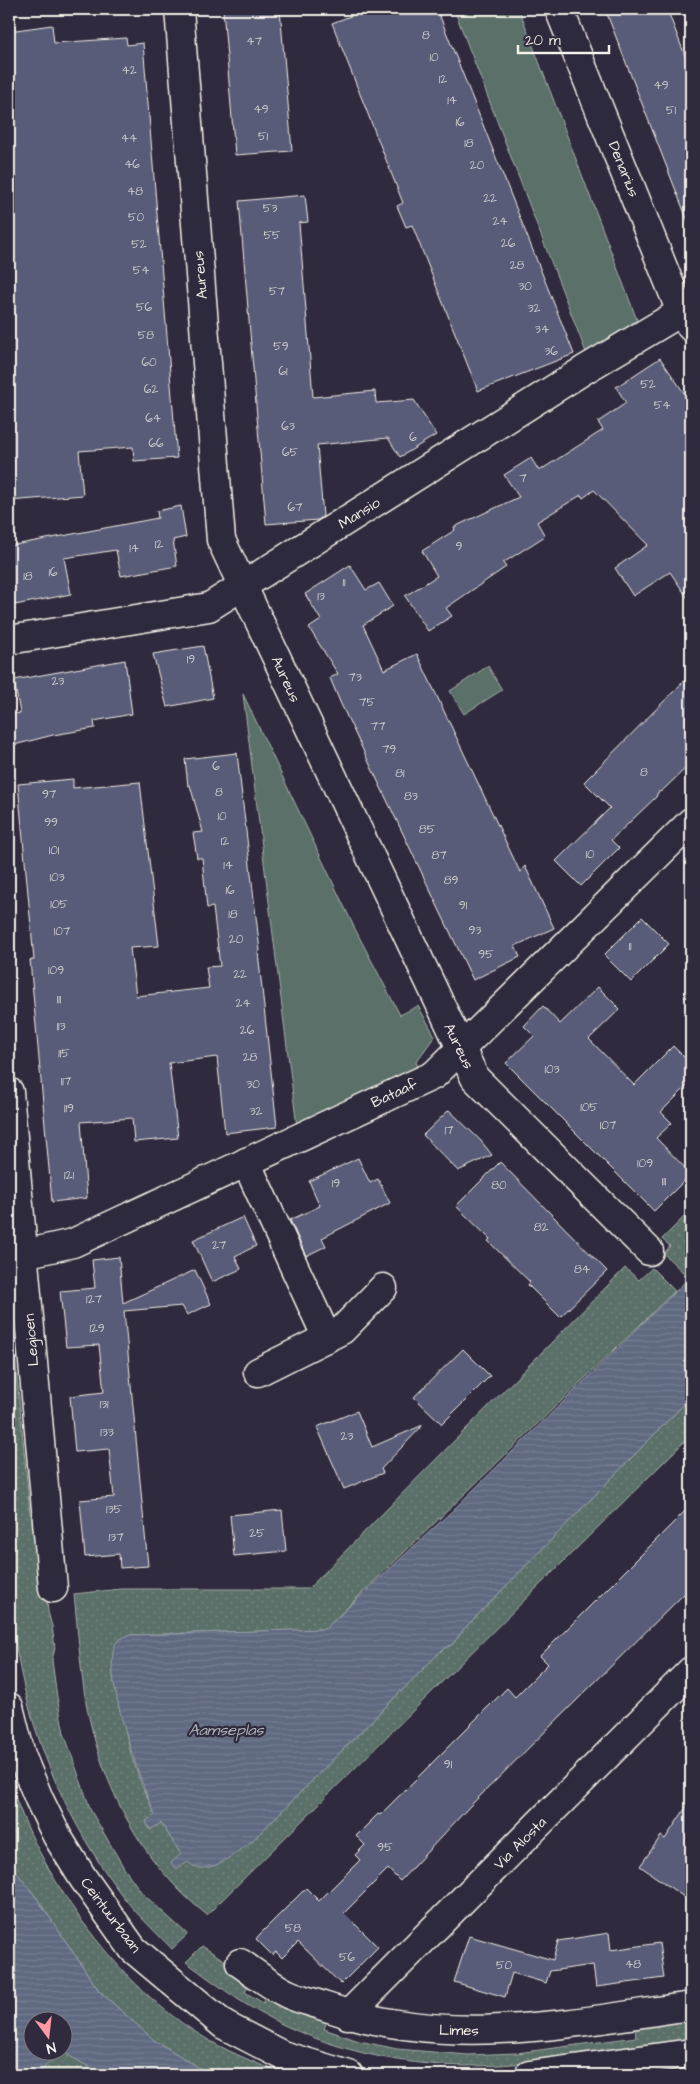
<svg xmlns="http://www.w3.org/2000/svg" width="700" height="2084" viewBox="0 0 700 2084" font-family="'Architects Daughter',sans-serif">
<defs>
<pattern id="grass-dots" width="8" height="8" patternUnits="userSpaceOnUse" patternTransform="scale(1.25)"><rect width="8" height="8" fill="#5a6f68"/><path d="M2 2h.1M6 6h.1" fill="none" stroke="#72847e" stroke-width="1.8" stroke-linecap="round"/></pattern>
<pattern id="water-rules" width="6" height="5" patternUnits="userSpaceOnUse" patternTransform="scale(1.25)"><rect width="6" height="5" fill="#5e6980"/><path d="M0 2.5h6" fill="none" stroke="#767f92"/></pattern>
</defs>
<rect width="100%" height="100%" fill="#2f2a3d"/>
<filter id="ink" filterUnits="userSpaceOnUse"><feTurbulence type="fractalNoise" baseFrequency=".02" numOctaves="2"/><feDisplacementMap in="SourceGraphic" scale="10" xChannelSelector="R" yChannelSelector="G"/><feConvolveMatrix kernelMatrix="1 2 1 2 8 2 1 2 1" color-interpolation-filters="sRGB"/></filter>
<g filter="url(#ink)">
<g fill="url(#grass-dots)" stroke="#a7b0a8">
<polygon points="691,1210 691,1276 689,1278 664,1254 670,1246 662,1239"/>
<path d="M9,1244L22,1355L15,1356L30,1514L39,1513L48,1612L52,1626L55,1648L52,1660L57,1697L64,1733L91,1811L124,1868L142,1893L186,1933L187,1935L172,1949C155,1931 136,1914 121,1894C60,1812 21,1715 12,1613C7,1563 9,1513 9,1462C9,1389 9,1317 9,1244Z"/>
<path d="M625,1268L639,1280L652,1268L675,1291L325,1629L130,1635L118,1640L113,1677L131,1754L142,1786L156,1816L146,1821L150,1830L161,1823L181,1854L195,1867L216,1865L251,1842L442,1650L453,1644L463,1630L691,1397V1435L207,1915C142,1864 103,1788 87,1708C80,1671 78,1631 74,1594L121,1589H308Z"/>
<path d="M9,1779C39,1874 113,1980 197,2033C225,2051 256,2063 286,2075H211L154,2040L99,1991L36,1897L14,1869L9,1858Z"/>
<path d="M202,1946L249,1976L250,1982L245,1992L263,2003L269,1994L327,2021L324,2029L359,2041L397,2049L468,2055L517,2053L636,2037L635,2026L691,2018V2039C628,2048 564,2061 500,2065C410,2071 314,2049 239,2000C221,1988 204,1975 186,1962Z"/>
<polygon points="65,2053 104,2075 36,2075 53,2059"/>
</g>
<g fill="#5a6f68" stroke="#a7b0a8">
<polygon points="454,9 519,9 637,320 587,355"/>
<polygon points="488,666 502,690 464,714 450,691"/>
<polygon points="243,694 355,929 400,1015 418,1006 435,1036 416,1062 420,1071 297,1127"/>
</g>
<g fill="url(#water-rules)" stroke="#9a9faa" fill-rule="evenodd">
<path d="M691,1276V1397L463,1630L453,1644L442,1650L251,1842C237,1852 219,1868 202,1868C196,1869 192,1865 188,1862L176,1869L171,1863L181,1854L161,1823L150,1830L146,1821L155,1815C142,1785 101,1674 115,1645C118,1639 124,1637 130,1635L325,1629L453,1510Z"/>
<path d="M9,1858L14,1869L36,1897L99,1991L154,2040L211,2075H104L64,2053L53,2059L36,2075H9ZM32,2022H62V2052H32Z"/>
</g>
<g fill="#595b78" stroke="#f4f1e8">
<polygon points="223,9 280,9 292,151 235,155"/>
<polygon points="369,9 437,9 574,354 478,391 412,225 406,227 397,206 403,203 332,23"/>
<polygon points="605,9 667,9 691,71 691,224 689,224"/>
<polygon points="52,25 54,43 126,38 127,45 143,43 177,458 134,461 133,447 79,451 83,495 9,501 9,31"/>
<polygon points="305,195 308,222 299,223 313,397 375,391 376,403 414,400 436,435 400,457 388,438 317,445 323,516 318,520 266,524 239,201"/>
<polygon points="660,358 691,403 691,603 670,572 633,596 615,568 648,545 594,490 583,498 581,495 537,522 545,536 503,563 506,567 446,608 452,616 428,631 405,596 437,576 422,551 455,530 454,527 519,497 504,475 531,458 539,471 603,430 598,422 626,403 616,387"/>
<polygon points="181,506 186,537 173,540 177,566 121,576 116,550 64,558 71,594 15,605 9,568 9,546 158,518 157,511"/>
<polygon points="350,565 366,590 379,583 393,606 363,625 384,670 417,654 520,872 525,866 554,928 515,946 520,957 473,980 340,702 330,678 338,674 309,628 321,620 305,594"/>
<polygon points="203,646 213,698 167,707 153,654"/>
<polygon points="125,660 132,714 94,721 95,728 53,735 14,745 14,742 9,743 9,715 20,713 14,680"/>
<polygon points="691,674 691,763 662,791 658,792 656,797 611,840 619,848 581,886 556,861 610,808 584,782"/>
<polygon points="237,753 260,951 258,952 277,1127 225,1133 217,1057 169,1063 178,1138 134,1142 132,1118 81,1122 87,1198 52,1202 30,960 34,960 18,784 73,779 73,788 140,782 159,946 130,948 136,996 209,988 206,967 220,966 213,907 207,908 202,858 197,858 193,833 203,832 190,785 188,786 185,759"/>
<polygon points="642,917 669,944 631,982 604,955"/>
<polygon points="598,987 620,1009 589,1039 634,1085 673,1046 691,1064 691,1082 661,1112 672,1123 656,1138 691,1174 654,1211 506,1063 534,1036 524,1026 543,1006 560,1024"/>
<polygon points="449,1110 481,1141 492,1155 458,1171 423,1135"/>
<polygon points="358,1158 370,1183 378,1179 390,1203 322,1238 326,1246 306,1256 290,1220 320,1206 309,1181"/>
<polygon points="500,1162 607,1271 560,1317 528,1285 530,1282 488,1241 490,1239 456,1206"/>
<polygon points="243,1217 256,1246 235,1256 241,1269 212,1282 193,1240"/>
<polygon points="119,1257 123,1303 195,1270 211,1304 187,1315 182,1306 124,1311 148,1566 120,1568 119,1554 85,1557 80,1500 114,1497 109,1449 75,1452 70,1396 104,1392 99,1345 66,1347 60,1291 95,1288 92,1260"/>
<polygon points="463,1349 490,1376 442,1424 414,1397"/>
<polygon points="357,1411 372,1447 423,1425 381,1469 383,1473 344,1489 317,1427"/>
<polygon points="691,1505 691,1587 469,1807 400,1881 388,1869 344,1913 378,1947 341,1984 298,1942 282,1958 276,1952 272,1955 256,1939 259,1935 306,1888 319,1901 360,1860 355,1855 365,1845 356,1836 378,1814 380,1815 507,1688 515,1697 548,1664 540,1656"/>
<polygon points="282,1510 286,1551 234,1556 230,1515"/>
<polygon points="691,1800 691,1902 640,1866 661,1836 665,1839"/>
<polygon points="609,1933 611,1950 659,1943 664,1978 596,1987 593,1965 550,1971 546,1983 512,1973 505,1997 454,1982 469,1936 553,1960 558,1941"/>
</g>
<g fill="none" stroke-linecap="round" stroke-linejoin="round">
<g stroke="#f4f1e8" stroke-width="31">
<g id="minor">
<polyline points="179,9 221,540 475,1078 649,1251"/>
<polyline points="559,9 681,312 691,327"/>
<polyline points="9,640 209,607 584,370 681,312"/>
<polyline points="9,1092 53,1588"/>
<polyline points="246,1162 327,1338"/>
<polyline points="24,1254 73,1243 434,1075 691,822"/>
<polyline points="258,1372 342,1330 383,1288"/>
<polyline points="9,1707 21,1755 39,1799 57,1836 83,1878 133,1949 224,2025 282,2055 349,2075"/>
<path d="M240,1963C255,1973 271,1986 288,1994C299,1999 312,2002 323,2006C449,2049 564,2024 691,2006"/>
<polyline points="348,2015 691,1671"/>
<polyline points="529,2075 691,2053"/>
</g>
</g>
<use href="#minor" stroke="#2f2a3d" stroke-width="28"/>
</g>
</g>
<g text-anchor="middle" stroke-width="4.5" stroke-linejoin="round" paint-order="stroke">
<g font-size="12" fill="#cdcccc">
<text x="426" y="39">8</text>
<text x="254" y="45">47</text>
<text x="434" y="61">10</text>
<text x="129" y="74">42</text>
<text x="443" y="83">12</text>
<text x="661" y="89">49</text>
<text x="452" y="104">14</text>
<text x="261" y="113">49</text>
<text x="671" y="114">51</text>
<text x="460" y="126">16</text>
<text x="263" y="140">51</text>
<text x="129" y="142">44</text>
<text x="469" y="147">18</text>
<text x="132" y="168">46</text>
<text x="477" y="169">20</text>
<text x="135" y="195">48</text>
<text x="490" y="202">22</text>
<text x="270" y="212">53</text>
<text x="136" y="221">50</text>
<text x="500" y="225">24</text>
<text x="272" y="239">55</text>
<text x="508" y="247">26</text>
<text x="139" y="248">52</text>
<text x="517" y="269">28</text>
<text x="141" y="274">54</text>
<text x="525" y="290">30</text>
<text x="277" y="295">57</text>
<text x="144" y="311">56</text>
<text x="534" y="312">32</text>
<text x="542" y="333">34</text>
<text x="146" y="339">58</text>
<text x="281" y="350">59</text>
<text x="551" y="355">36</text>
<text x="149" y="366">60</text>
<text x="283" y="375">61</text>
<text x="648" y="388">52</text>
<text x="151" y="393">62</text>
<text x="662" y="409">54</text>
<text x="153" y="422">64</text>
<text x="288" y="430">63</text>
<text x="413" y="441">6</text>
<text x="156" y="447">66</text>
<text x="290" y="456">65</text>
<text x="523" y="482">7</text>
<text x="295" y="511">67</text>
<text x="159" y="548">12</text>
<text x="459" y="550">9</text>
<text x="134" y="552">14</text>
<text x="53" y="576">16</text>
<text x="28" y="580">18</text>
<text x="344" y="586">11</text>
<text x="321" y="600">13</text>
<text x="191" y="663">19</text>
<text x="355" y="681">73</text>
<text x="58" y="685">23</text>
<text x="367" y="706">75</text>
<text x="378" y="730">77</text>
<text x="389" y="753">79</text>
<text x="216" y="770">6</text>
<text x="644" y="776">8</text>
<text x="400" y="777">81</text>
<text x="219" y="796">8</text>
<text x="49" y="798">97</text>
<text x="411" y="800">83</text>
<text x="222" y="820">10</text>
<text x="51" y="826">99</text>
<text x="427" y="833">85</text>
<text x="225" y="845">12</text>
<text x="54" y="854">101</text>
<text x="590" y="858">10</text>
<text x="439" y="859">87</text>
<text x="228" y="869">14</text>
<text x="57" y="881">103</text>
<text x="451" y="884">89</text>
<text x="230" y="894">16</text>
<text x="59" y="908">105</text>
<text x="463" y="909">91</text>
<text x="233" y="918">18</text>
<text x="475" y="934">93</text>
<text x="62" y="935">107</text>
<text x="236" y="943">20</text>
<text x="630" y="950">11</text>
<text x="486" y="958">95</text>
<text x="56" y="974">109</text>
<text x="240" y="978">22</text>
<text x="59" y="1003">111</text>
<text x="243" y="1007">24</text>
<text x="61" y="1030">113</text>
<text x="247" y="1034">26</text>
<text x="64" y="1057">115</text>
<text x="250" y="1061">28</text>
<text x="552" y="1073">103</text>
<text x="66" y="1085">117</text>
<text x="253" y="1088">30</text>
<text x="589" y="1111">105</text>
<text x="69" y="1112">119</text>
<text x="256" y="1115">32</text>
<text x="608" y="1129">107</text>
<text x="449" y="1134">17</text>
<text x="645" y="1167">109</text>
<text x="69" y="1179">121</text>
<text x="664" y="1185">111</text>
<text x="336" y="1187">19</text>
<text x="499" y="1189">80</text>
<text x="541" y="1231">82</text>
<text x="219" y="1249">27</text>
<text x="582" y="1273">84</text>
<text x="94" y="1303">127</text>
<text x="97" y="1332">129</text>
<text x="104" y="1408">131</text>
<text x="107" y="1436">133</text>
<text x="347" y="1440">23</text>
<text x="114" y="1513">135</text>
<text x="257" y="1537">25</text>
<text x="116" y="1541">137</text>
<text x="448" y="1768">91</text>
<text x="385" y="1851">95</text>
<text x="293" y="1932">58</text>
<text x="347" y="1961">56</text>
<text x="633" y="1968">48</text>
<text x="504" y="1969">50</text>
</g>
<g font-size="15" fill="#f4f1e8" stroke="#2f2a3d">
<text transform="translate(624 169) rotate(68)" y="5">Denarius</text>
<text transform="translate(200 275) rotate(-95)" y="5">Aureus</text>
<text transform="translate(359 513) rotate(-32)" y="5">Mansio</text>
<text transform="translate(286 679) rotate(65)" y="5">Aureus</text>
<text transform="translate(459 1046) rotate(64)" y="5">Aureus</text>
<text transform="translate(394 1093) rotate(-25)" y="5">Bataaf</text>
<text transform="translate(31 1340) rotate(-95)" y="5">Legioen</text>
<text transform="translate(520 1843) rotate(-45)" y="5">Via Alosta</text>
<text transform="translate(111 1915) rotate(53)" y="5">Ceintuurbaan</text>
<text transform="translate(459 2030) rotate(1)" y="5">Limes</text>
</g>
<g font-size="16" font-style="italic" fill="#b0b4b9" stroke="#2f2a3d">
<text x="226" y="1735">Aamseplas</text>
</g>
</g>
<rect width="700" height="2084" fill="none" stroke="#2f2a3d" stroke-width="30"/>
<rect x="15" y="15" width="670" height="2054" fill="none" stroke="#f4f1e8" stroke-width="2" filter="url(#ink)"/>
<g transform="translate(48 2036) rotate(165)"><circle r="24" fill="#2f2a3d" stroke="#7e7a81"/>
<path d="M0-4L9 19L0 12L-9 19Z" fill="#ff9aa2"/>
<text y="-8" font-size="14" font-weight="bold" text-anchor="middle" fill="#f4f1e8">N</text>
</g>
<path d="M518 45v8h91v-8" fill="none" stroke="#f4f1e8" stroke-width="2.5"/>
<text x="525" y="45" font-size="15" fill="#f4f1e8" stroke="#2f2a3d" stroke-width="4" paint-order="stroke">20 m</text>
</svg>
